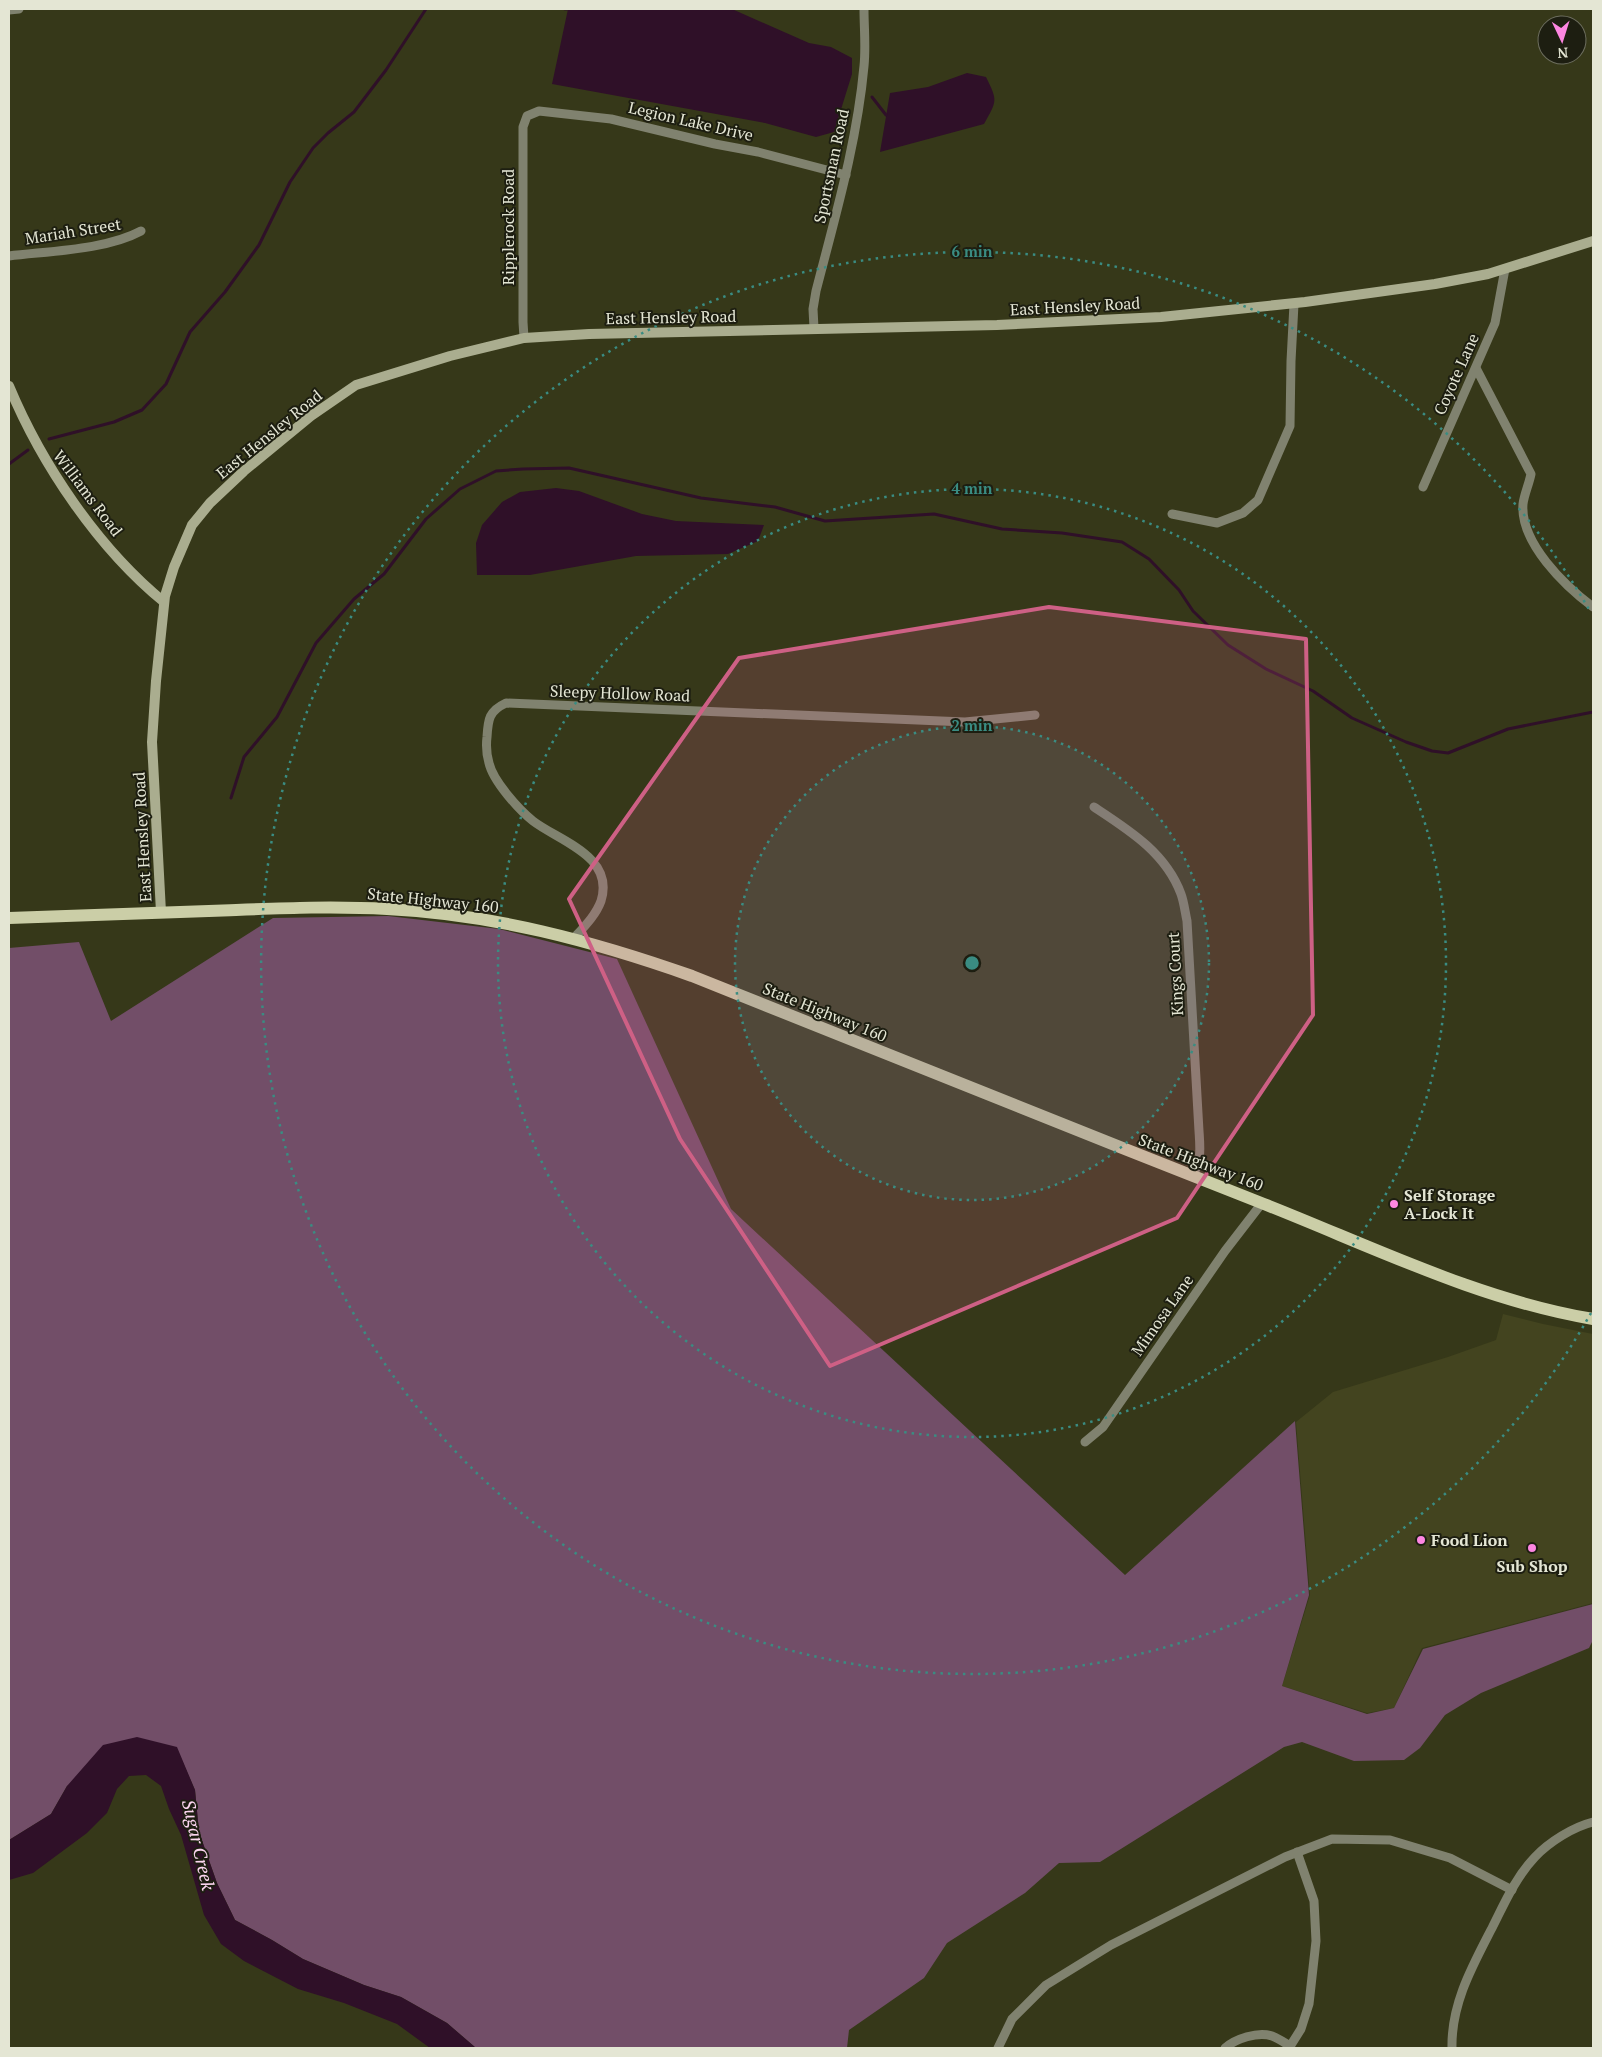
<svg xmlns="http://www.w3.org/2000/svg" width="1602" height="2057" viewBox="0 0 1602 2057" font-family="'PT Serif',serif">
<rect width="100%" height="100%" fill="#363819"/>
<polygon fill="#43441f" points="1503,1314 1543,1324 1593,1334 1593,1603 1422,1648 1394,1708 1367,1713 1282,1686 1310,1595 1296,1422 1333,1392 1448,1357 1496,1340"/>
<polygon fill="#724e68" points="388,916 499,929 617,959 731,1209 1125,1575 1295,1421 1309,1595 1282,1686 1367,1714 1394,1708 1423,1649 1593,1604 1593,1640 1589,1648 1481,1693 1445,1715 1420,1748 1404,1760 1354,1761 1302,1742 1284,1747 1100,1862 1059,1863 1025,1893 947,1943 924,1978 849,2030 847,2048 476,2048 447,2023 401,1997 364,1985 303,1959 272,1940 235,1920 217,1883 199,1832 195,1790 176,1747 67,1786 51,1814 9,1840 9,948 79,942 111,1021 273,918"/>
<g fill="#2f1028">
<polygon points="568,9 732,9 809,43 831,47 852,58 852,74 834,132 816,137 765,123 552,84"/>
<path d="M967,73L986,77C998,101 997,101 984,124L880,152L890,93L928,87Z"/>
<polygon points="556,488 579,491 642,514 676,521 764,525 758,541 728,554 636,556 530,575 477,575 476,543 482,525 502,502 520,492"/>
<polygon points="137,1737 177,1747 195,1790 199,1832 217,1883 235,1920 272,1940 303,1959 364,1985 401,1997 447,2023 476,2048 430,2048 397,2024 344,2003 298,1989 244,1961 221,1944 204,1915 181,1835 169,1809 161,1786 146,1775 129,1776 117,1789 107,1813 87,1833 33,1873 9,1880 9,1840 51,1814 67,1786 103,1745"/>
</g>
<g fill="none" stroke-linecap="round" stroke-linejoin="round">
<g stroke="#2f1028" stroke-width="3">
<polyline points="565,9 567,9"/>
<polyline points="872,97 886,115"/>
<polyline points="49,439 114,422 142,410 166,384 190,332 225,292 259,245 290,182 313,148 328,133 354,112 386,70 426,9"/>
<polyline points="9,464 28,450"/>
<polyline points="231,798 244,757 277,717 316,643 354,599 384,574 426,519 460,489 496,471 523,469 569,468 701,498 775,507 825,521 934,514 1002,529 1062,533 1122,542 1149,559 1179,590 1193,611 1228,645 1266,669 1313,691 1352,718 1406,742 1432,751 1448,753 1508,729 1593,712"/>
</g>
<g stroke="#80826f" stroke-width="9">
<polyline points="9,10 19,9"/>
<path d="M9,256C49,251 106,250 141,231"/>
<path d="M814,328L813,309L816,291C835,217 857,143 864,66C866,47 864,28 864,9"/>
<polyline points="524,338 523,322 523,127 527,116 539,111 611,119 715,144 758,152 846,175"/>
<path d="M1476,368L1531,474C1529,484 1524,495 1523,504C1520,543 1565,586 1593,607"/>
<polyline points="1423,487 1495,323 1505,269"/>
<polyline points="1172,514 1217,523 1243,513 1258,500 1290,426 1291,361 1294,304"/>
<path d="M1094,807C1129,830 1166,853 1181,894C1184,902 1185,912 1187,921L1199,1131C1200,1147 1202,1162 1192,1176"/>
<path d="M574,938C584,927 596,915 601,901C615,856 559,841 533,821C519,810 493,781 489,763C487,756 486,745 487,737C488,719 489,711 506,703L965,722L1035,715"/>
<polyline points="1085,1442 1103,1427 1225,1251 1262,1203"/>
<polyline points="998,2048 1012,2019 1046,1985 1111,1945 1285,1857 1332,1839 1390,1840 1450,1858 1512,1890"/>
<path d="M1225,2048C1235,2039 1258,2031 1272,2036C1278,2038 1285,2043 1290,2046"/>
<polyline points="1289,2048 1301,2029 1309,2004 1316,1941 1314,1901 1297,1852"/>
<path d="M1452,2048C1451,2003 1473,1965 1493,1926C1505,1902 1516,1877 1535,1857C1549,1842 1573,1827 1593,1822"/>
</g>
<g stroke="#aaad8f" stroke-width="10">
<path d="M9,386C42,465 98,548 164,602"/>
<polyline points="161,912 152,742 156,681 165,596 174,567 192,525 210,503 244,471 311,416 356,385 450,356 524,338 589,334 997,325 1161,317 1305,302 1435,284 1488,274 1593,241"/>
</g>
<path stroke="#cbcea7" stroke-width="12" d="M9,918C84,915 160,912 236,910C286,908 336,906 387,909C492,914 593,941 692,976C883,1052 1073,1129 1264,1204C1371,1246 1479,1300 1593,1319"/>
</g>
<path fill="#ce6085" fill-opacity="0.2" stroke="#ce6085" stroke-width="4" stroke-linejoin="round" d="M1049,607L1306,639L1313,1015L1177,1218L830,1366L680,1139L569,899L739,658Z"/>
<circle cx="972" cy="963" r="237" fill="#3a8c82" fill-opacity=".12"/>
<g fill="none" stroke="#3a8c82" stroke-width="2.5" stroke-dasharray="2.5 5">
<circle cx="972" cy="963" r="237"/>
<circle cx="972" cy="963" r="474"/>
<path d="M1591 1313A711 711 0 1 1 1591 613"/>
</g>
<g fill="#fd86e1" stroke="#1d1e11" stroke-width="2">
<circle cx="1394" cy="1204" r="5"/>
<circle cx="1421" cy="1540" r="5"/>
<circle cx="1532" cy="1548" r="5"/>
</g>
<g text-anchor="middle" stroke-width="4" stroke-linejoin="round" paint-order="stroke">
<g font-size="16" fill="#e4e6d4" stroke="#1d1e11">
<text transform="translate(691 121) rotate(13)" y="6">Legion Lake Drive</text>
<text transform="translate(831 166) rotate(-78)" y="6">Sportsman Road</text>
<text transform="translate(508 227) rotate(-90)" y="6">Ripplerock Road</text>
<text transform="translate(73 231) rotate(-9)" y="6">Mariah Street</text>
<text transform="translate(1075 306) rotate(-3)" y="6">East Hensley Road</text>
<text transform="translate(671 317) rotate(-1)" y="6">East Hensley Road</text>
<text transform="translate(1456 374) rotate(-66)" y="6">Coyote Lane</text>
<text transform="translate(269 434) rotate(-39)" y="6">East Hensley Road</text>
<text transform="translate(88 493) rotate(53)" y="6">Williams Road</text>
<text transform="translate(620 693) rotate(2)" y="6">Sleepy Hollow Road</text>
<text transform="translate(142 837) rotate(-93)" y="6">East Hensley Road</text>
<text transform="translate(433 900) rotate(6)" y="6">State Highway 160</text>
<text transform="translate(1175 974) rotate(-93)" y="6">Kings Court</text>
<text transform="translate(825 1012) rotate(22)" y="6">State Highway 160</text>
<text transform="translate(1201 1162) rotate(21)" y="6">State Highway 160</text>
<text transform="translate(1162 1315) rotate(-55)" y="6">Mimosa Lane</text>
</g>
<g font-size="16" font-weight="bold" fill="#e4e6d4" stroke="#1d1e11" text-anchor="start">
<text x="1404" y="1201">Self Storage<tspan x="1404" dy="18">A-Lock It</tspan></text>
<text x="1431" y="1546">Food Lion</text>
<text x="1532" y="1572" text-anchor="middle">Sub Shop</text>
</g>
<g font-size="18" font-style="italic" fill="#fcd5f0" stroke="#1d1e11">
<text transform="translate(198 1845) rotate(77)" y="6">Sugar Creek</text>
</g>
</g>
<circle cx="972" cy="963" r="8" fill="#3a8c82" stroke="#1d1e11" stroke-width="2.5"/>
<g font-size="15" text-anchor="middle" font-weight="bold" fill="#3a8c82" stroke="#1d1e11" stroke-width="4" stroke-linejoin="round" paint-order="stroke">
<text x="972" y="257">6 min</text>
<text x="972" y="494">4 min</text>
<text x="972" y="731">2 min</text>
</g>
<rect width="1602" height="2057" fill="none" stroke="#e4e6d4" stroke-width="20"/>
<g transform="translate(1562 40) rotate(176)"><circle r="24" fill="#1d1e11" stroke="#6d6e5f"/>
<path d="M0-4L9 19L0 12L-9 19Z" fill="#fd86e1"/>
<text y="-8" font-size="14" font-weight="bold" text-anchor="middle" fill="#e4e6d4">N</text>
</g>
</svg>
